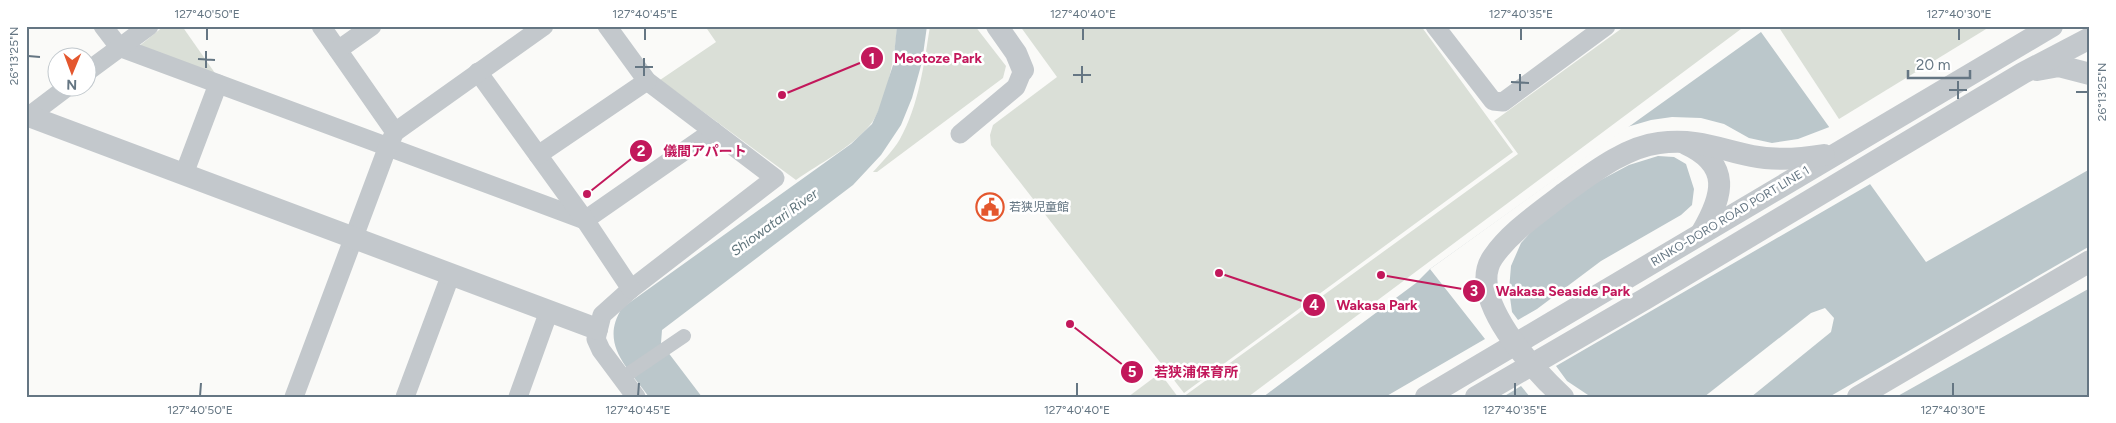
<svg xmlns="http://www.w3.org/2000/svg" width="2116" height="423" viewBox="0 0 2116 423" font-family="Figtree,'Noto Sans JP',sans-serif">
<rect width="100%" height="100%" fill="#fafaf8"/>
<g fill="#dadfd7">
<polygon points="164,26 182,26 217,76 138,47"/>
<path d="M705,26H897C896,51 886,107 870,125C851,148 820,163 796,180L660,80L716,42Z"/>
<path d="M930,26H975L1006,66L1003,78L877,172H873C882,162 893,151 900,139C919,105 924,64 930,26Z"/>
<polygon points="1020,26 1421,26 1513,152 1184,393 991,145 990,135 993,125 1057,77"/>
<polygon points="1625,26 1745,26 1248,397 1183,397 1518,154 1494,121"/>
<polygon points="1778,26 1991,26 1839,119"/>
<polygon points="1160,373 1178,397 1128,397"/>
</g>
<g fill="#bbc7cb">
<path d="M897,26H927L922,62L912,98L901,125L881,155L853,185L662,330L661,343L702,397H649C628,368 599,344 622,308L851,144L872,124L878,111L893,65Z"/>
<polygon points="1761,32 1926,262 2090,169 2090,397 1263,397 1416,283 1430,269"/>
</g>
<g fill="#fafaf8" fill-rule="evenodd">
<path d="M1672,117L1701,118L1724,124L1749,138L1772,143L1798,139L1832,126L1872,183L1556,366L1567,381L1591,397H1530L1521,386L1503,397H1385L1485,339L1430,269L1627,127L1651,120ZM1658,156L1674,157L1686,164L1694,189L1692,205L1681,215L1601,261L1537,309L1518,320L1512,312L1509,290L1511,266L1521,243L1540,222L1597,182L1629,165Z"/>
<polygon points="2090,246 2090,288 1896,397 1829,397"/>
<polygon points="1825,308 1834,318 1831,332 1751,397 1704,397 1811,313"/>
</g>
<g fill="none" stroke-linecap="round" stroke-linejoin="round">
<polyline stroke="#c3c8cc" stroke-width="14" points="622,378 684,336"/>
<g stroke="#c3c8cc" stroke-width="19">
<polyline points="103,26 119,47 585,220 713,131"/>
<polyline points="321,26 395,132"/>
<polyline points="607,26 647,81 775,178 631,289 602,315 596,339 601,350 636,397"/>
<polyline points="1435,26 1493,101 1503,102 1606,26"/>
<polyline points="338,50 372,26"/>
<polyline points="88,71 149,26"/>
<polyline points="478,72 585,220 631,289"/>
<polyline points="29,116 66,88"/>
<polyline points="960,134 1016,87 1023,70"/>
<polyline points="538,155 647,81"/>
<polyline points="184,174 218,84"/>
<polyline points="294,397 388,146 395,132 544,26"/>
<polyline points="405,397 451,274"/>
<polyline points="518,397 549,311"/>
</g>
<g stroke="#c3c8cc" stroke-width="22">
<polyline points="997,26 1016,53 1023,70"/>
<polyline points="2037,70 2059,66 2090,74"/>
<polyline points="26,115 597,329"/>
<path d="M1686,144C1732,165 1723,196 1702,232"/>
<polyline points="1426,397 2052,26"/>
<polyline points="1476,397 1645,299 2023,73 2090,38"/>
<path d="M1563,397C1535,371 1465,297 1493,257C1510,232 1539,213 1563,194C1591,174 1625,147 1659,143C1696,138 1719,149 1752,156C1776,161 1800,159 1824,155"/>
<polyline points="1858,397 2090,261"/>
</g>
</g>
<path fill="none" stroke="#657683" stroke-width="2" d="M207,40V28M645,40V28M1083,40V28M1521,40V28M1959,40V28M28,56L40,57M198,59L215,60M635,67H653M206,68V51M1073,75H1091M644,76V58M1511,82L1529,83M1082,83V66M1949,90H1967M1520,91V74M2076,92H2088M1958,99V81M200,396L201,383M638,396L639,383M1077,396V383M1515,396V383M1953,396V383"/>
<defs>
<g id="civic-ring" transform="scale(1.4375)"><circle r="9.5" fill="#fff" stroke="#e4572e" stroke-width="1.5"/><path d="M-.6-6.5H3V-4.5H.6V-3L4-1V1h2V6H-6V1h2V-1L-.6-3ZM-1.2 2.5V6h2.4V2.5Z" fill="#e4572e"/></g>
</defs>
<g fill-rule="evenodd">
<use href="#civic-ring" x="990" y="207"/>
</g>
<g text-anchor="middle" stroke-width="5" stroke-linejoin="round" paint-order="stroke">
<g font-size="12" fill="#657683" stroke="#fff" text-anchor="start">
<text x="1009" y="211">若狭児童館</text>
</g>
<g font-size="12" fill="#657683" stroke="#fff">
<text transform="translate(1730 216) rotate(-31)" y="4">RINKO-DORO ROAD PORT LINE 1</text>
</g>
<g font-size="14" font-style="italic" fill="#60757c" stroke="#fff">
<text transform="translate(774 222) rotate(-36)" y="5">Shiowatari River</text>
</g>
</g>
<path fill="none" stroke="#c2185b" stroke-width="2" d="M782 95L872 58M587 194L641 151M1381 275L1474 291M1219 273L1314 305M1070 324L1132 372"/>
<g fill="#c2185b" stroke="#fff" stroke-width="2">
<circle cx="782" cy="95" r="5"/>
<circle cx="587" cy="194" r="5"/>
<circle cx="1381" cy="275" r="5"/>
<circle cx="1219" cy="273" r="5"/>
<circle cx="1070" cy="324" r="5"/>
<circle cx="872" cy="58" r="12"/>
<circle cx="641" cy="151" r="12"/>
<circle cx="1474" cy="291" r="12"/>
<circle cx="1314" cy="305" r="12"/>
<circle cx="1132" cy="372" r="12"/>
</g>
<g font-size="15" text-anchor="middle" font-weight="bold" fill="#fff">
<text x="872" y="64">1</text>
<text x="641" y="156">2</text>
<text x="1474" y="296">3</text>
<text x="1314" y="310">4</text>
<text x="1132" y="377">5</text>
</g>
<g font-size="14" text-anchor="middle" font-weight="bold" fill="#c2185b" stroke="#fff" stroke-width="5" stroke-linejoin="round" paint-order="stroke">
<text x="938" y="63">Meotoze Park</text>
<text x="705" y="156">儀間アパート</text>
<text x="1563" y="296">Wakasa Seaside Park</text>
<text x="1377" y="310">Wakasa Park</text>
<text x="1196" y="377">若狭浦保育所</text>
</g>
<rect width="2116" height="423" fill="none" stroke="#ffffff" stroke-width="55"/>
<g transform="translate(72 72) rotate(181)"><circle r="24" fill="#ffffff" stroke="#c1c8cd"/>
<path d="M0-4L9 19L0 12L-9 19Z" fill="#e4572e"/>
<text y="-8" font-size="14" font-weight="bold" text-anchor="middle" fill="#657683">N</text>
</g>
<path d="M1908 70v8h62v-8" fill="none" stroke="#657683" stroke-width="2.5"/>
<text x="1916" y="70" font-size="15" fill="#657683" stroke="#ffffff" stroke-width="4" paint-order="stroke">20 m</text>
<rect x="28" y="28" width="2060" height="368" fill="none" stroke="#657683" stroke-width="2"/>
<g font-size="12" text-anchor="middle" fill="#657683">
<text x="207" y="18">127°40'50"E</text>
<text x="645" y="18">127°40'45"E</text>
<text x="1083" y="18">127°40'40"E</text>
<text x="1521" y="18">127°40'35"E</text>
<text x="1959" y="18">127°40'30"E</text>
<text transform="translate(14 56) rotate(-90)" y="4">26°13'25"N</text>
<text transform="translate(2102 92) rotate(-90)" y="4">26°13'25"N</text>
<text x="200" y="414">127°40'50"E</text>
<text x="638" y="414">127°40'45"E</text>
<text x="1077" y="414">127°40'40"E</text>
<text x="1515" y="414">127°40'35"E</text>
<text x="1953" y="414">127°40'30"E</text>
</g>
</svg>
